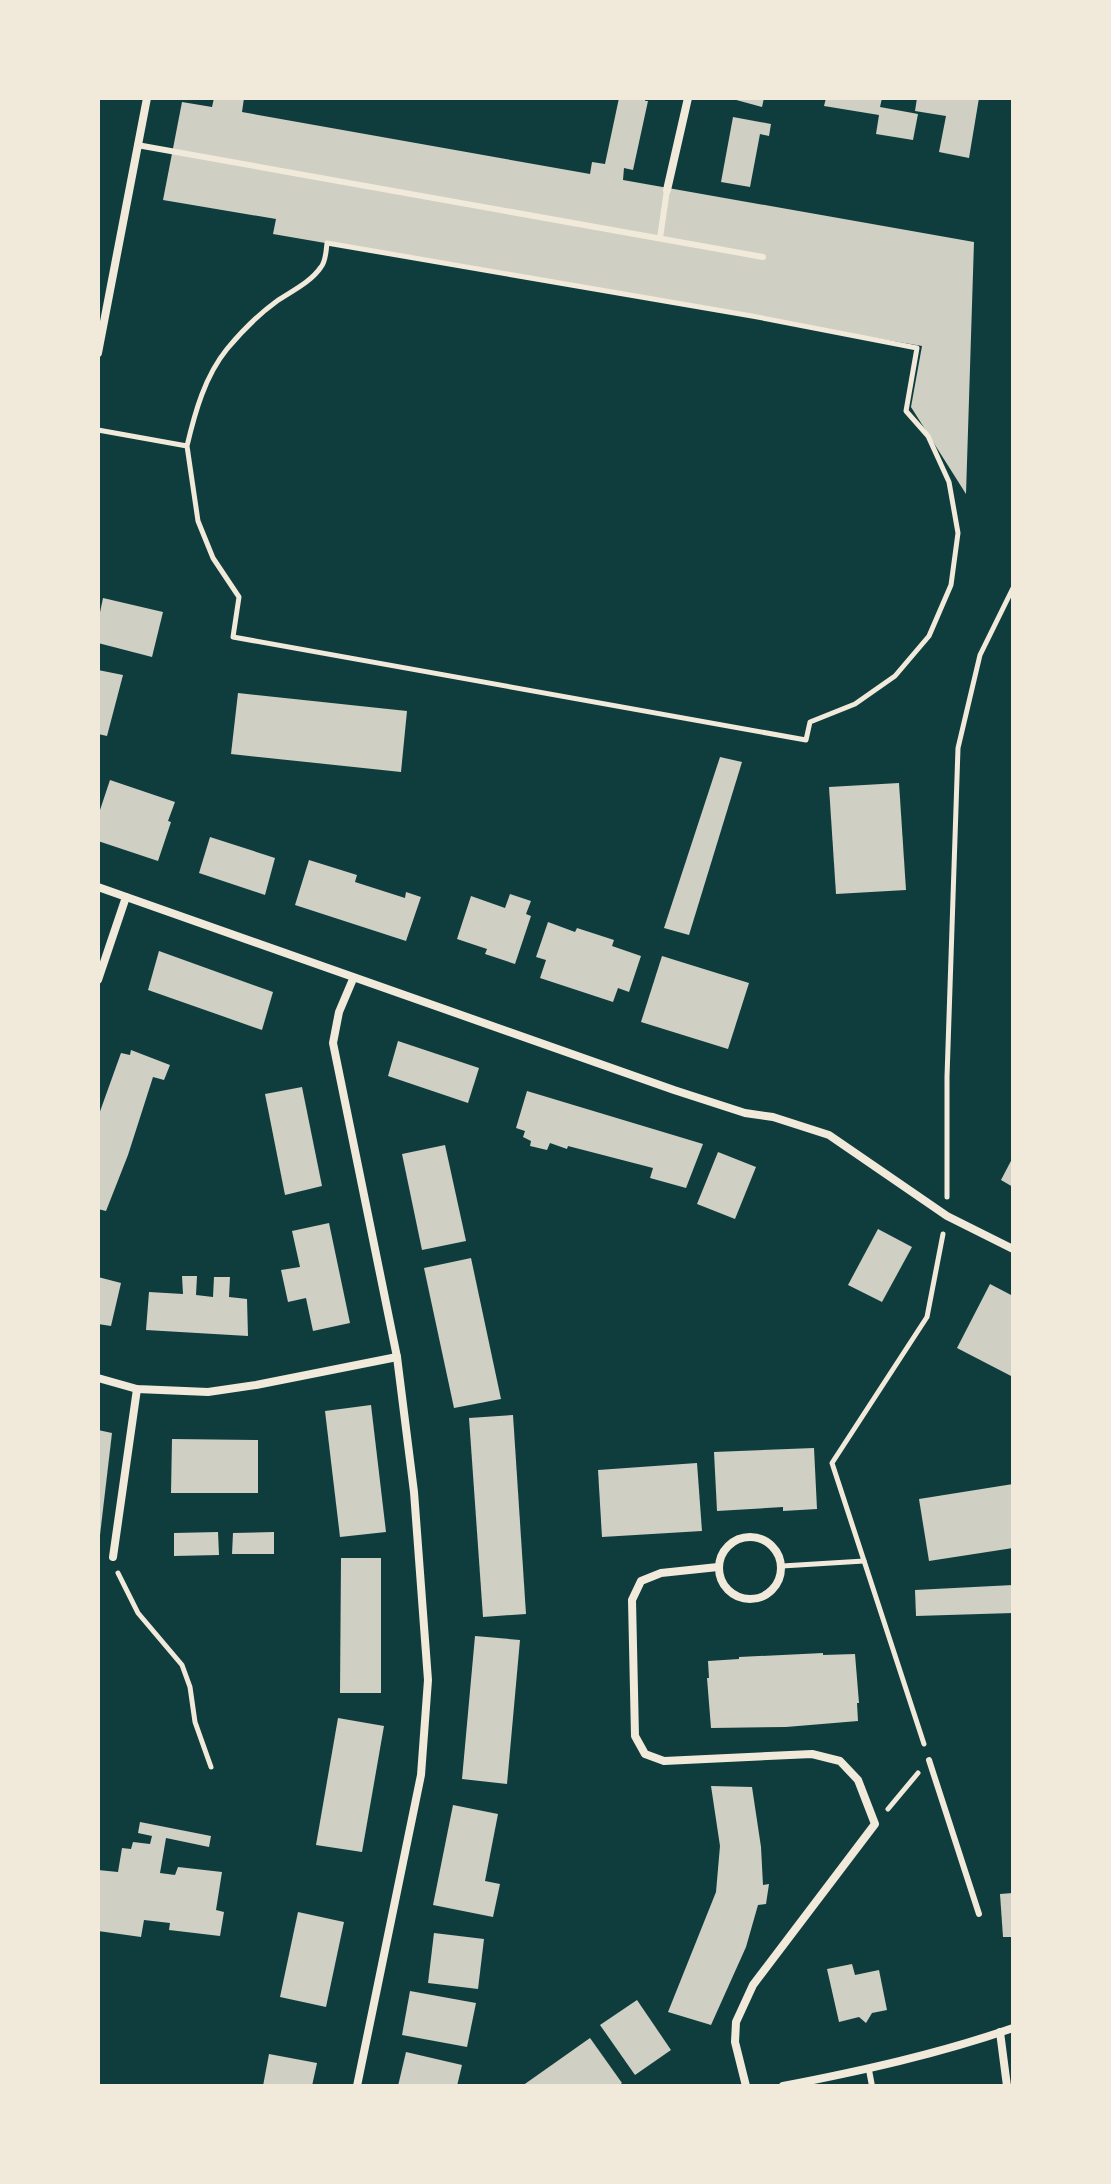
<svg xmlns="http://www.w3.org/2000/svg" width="1111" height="2184" viewBox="0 0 1111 2184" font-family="'Exo 2',sans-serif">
<rect width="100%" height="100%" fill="#0f3d3e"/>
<g fill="#cfcfc3">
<polygon points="214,98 244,98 242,112 590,174 592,162 605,164 619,98 646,98 645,101 648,101 633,170 624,168 623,180 974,242 966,494 911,407 922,346 273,234 276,219 163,200 182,102 212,107"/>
<polygon points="729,98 764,98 762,107"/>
<polygon points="826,98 882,98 880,107 918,114 913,140 876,134 879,115 824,106"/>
<polygon points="917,98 979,98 969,158 939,152 946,116 915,111"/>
<polygon points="733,117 771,124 769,136 760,134 750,187 721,182"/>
<polygon points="103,598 163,612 152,657 98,643 98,622"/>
<polygon points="98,670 123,675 107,736 98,734"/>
<polygon points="238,693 407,711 401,772 231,754"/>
<polygon points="720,757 742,762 689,935 664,928"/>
<polygon points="110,780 175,802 168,821 171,822 158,861 98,841 98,816"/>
<polygon points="899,783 906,890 836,894 829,787"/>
<polygon points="210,837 275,858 265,895 199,873"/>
<polygon points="309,860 357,875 355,882 405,898 406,892 421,897 406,941 295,905"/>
<polygon points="510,894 531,901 526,914 531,916 515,964 485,954 487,949 457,939 471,896 505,908"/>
<polygon points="548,922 575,932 577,928 614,940 612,946 641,956 629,992 618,988 613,1002 540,978 546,960 536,957"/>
<polygon points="159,951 273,992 262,1030 148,990"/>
<polygon points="662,956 749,983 728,1049 641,1022"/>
<polygon points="398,1041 479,1068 468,1103 388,1076"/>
<polygon points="131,1050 170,1065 164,1080 153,1077 128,1155 106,1211 98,1209 98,1117 121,1053 130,1055"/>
<polygon points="302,1087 322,1186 285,1195 265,1094"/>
<polygon points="527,1091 703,1144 686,1188 650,1178 653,1168 568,1146 567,1149 550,1143 547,1150 530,1146 531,1141 523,1137 525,1131 516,1128"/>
<polygon points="445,1145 466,1241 422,1250 402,1154"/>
<polygon points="718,1152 756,1167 735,1219 697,1204"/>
<polygon points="1013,1157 1013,1187 1001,1180"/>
<polygon points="329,1223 350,1323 313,1331 306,1298 288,1302 281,1270 300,1267 292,1231"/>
<polygon points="878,1229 912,1247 882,1302 848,1285"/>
<polygon points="471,1258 501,1399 454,1408 424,1268"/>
<polygon points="182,1276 197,1276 196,1295 213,1297 214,1277 230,1277 229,1297 247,1299 248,1336 146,1330 149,1292 183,1294"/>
<polygon points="98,1277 121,1283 111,1326 98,1324"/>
<polygon points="990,1284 1013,1296 1013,1377 957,1348"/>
<polygon points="371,1405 386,1532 340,1537 325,1411"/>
<polygon points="513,1415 526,1614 483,1617 469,1418"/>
<polygon points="98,1430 112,1433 100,1535 98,1535"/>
<polygon points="172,1439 258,1440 258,1493 171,1493"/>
<polygon points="814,1448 817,1509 783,1511 783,1507 717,1511 714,1452"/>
<polygon points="697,1463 702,1531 602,1537 598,1470"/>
<polygon points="1013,1484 1013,1548 929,1561 919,1499"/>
<polygon points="218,1532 219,1555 174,1556 174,1533"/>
<polygon points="274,1532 274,1554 232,1554 233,1533"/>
<polygon points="341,1558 381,1558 381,1693 340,1693"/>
<polygon points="1013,1585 1013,1613 916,1616 915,1590"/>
<polygon points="475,1636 520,1640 507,1784 462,1779"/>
<polygon points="823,1653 823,1655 855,1654 859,1703 857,1703 858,1721 786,1727 711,1728 707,1678 709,1678 708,1661 739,1659 739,1657"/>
<polygon points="338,1718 384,1726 362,1852 316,1845"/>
<polygon points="711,1786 752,1787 761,1847 763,1885 769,1884 766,1904 758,1905 746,1947 711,2025 668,2012 716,1892 720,1846"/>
<polygon points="453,1805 498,1814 485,1881 500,1884 493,1917 433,1905"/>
<polygon points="140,1822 211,1836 209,1847 166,1838 160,1873 175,1875 178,1867 222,1872 216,1910 224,1912 220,1936 169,1930 170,1923 144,1920 141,1937 98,1931 98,1870 118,1872 122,1848 131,1849 133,1842 150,1844 152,1836 138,1833"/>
<polygon points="1013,1893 1013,1937 1003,1937 1000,1894"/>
<polygon points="298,1912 344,1922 326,2007 280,1997"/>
<polygon points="434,1933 484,1939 478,1989 428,1983"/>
<polygon points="852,1964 855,1975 879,1970 887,2010 872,2013 866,2023 859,2017 839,2022 827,1969"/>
<polygon points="410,1991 476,2003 467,2047 402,2035"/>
<polygon points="637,2000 671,2050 635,2075 600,2025"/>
<polygon points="590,2038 622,2083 618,2086 522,2086"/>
<polygon points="406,2052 462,2065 457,2086 398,2086"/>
<polygon points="269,2054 317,2063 312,2086 263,2086"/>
</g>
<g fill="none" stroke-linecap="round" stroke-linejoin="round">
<g stroke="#f1e9da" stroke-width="5">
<path d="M98,430L187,446L198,521L213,558L239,597L233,637L806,740L810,722L855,704L895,676L929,636L951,585L958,533L949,482L928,436L906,411L917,348L752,316L327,243C326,251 326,261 321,267C311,282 292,291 277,301C259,314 242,331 227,349C205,376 195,412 187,446"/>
<polyline points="947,1197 947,1077 958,748 980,655 1013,588"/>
<polyline points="782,1566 864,1561"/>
<polyline points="118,1573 138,1613 182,1665 190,1687 195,1722 211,1767"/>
<polyline points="924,1744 832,1463 927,1317 943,1234"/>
<polyline points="888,1809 918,1773"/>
</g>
<g stroke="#f1e9da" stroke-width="6">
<polyline points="137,145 763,257"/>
<polyline points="660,238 667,190"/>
<polyline points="929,1760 979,1914"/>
<polyline points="869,2070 872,2086"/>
</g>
<g stroke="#f1e9da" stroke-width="8">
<polyline points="667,190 688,98"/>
<polyline points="98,353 147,98"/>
<polyline points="98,887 674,1090 745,1113 773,1117 829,1135 947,1216 1013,1249"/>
<polyline points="353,979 339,1012 333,1043 397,1357 414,1492 428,1680 421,1775 357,2086"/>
<polyline points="98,980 126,897"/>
<polyline points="98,1378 137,1389 208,1392 256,1385 397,1357"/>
<circle cx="750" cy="1568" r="31"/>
<polyline points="113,1557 137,1389"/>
<polyline points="718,1567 661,1573 641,1581 632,1600 635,1736 645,1754 664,1761 812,1754 840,1761 858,1780 875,1824 753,1985 736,2022 735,2042 746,2086"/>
<polyline points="1000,2032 1007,2086"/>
<path d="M783,2086C861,2071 938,2054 1013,2028"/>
</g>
</g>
<rect width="1111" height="2184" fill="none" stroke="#f1e9da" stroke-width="200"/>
</svg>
